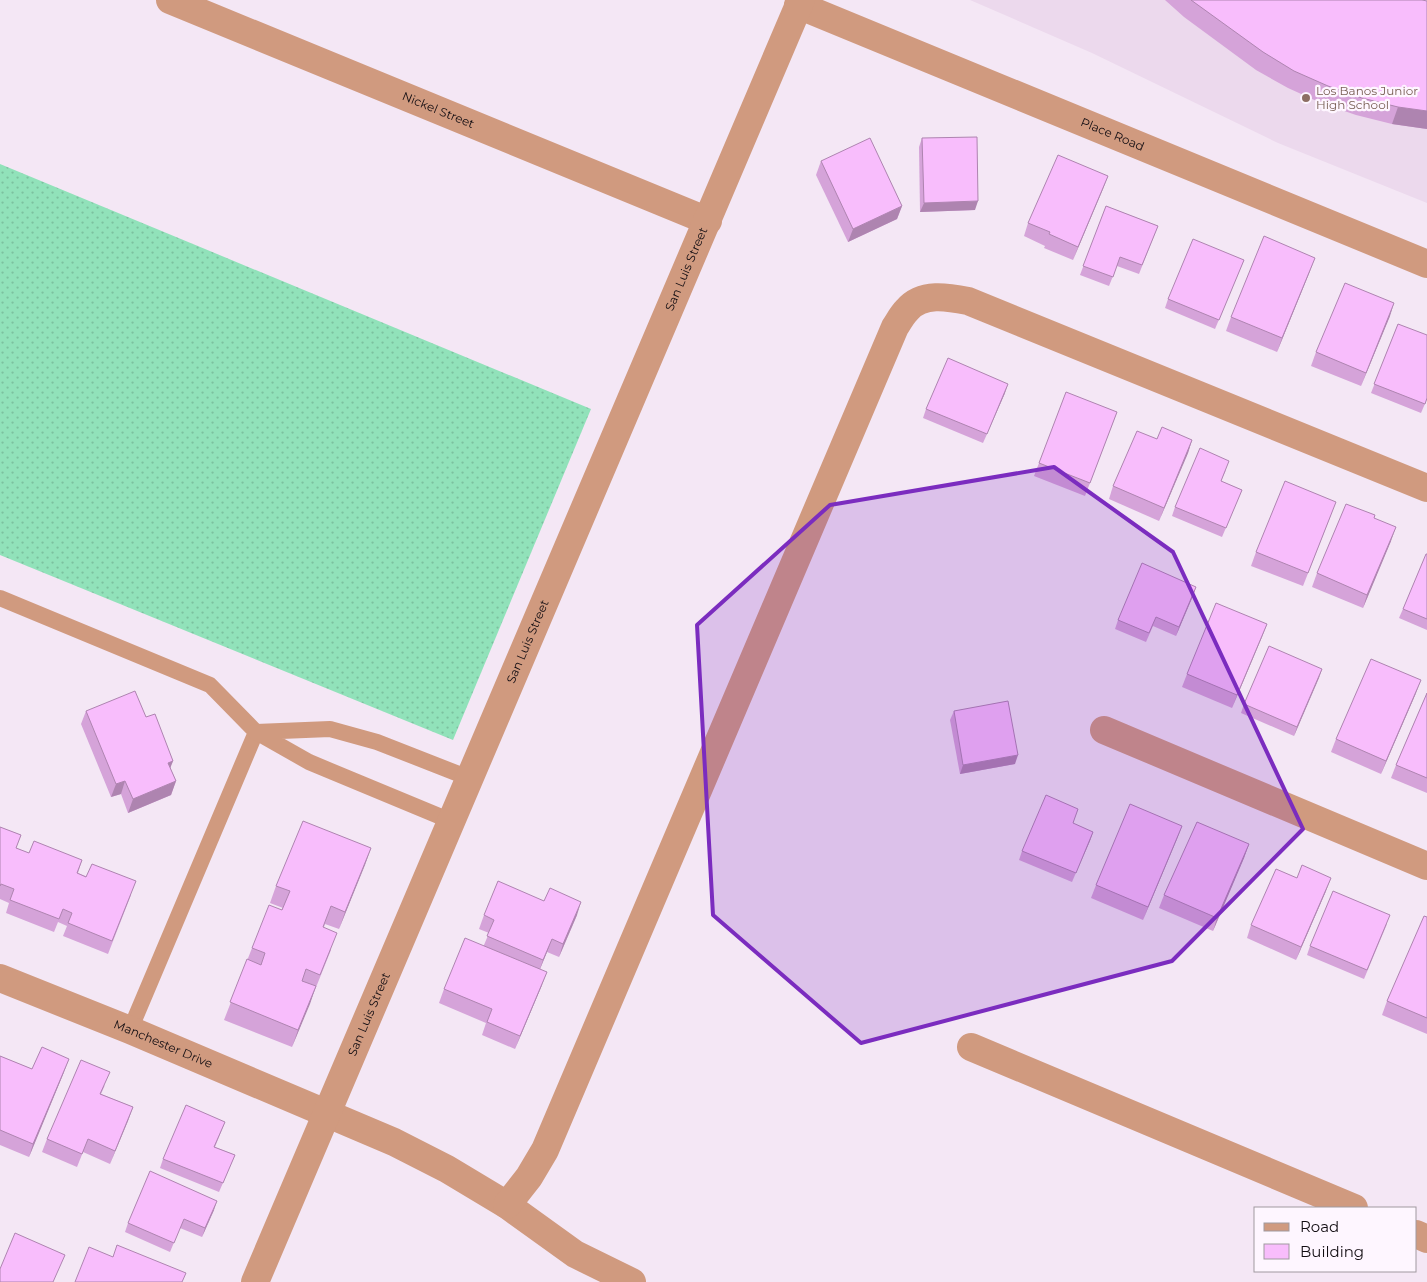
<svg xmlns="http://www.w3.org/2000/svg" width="1427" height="1282" viewBox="0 0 1427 1282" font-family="Montserrat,sans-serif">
<defs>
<pattern id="grass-dots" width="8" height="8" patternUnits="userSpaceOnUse" patternTransform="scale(1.25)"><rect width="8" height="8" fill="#91e2ba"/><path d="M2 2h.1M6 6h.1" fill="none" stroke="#7cc19f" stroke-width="1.8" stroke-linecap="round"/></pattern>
</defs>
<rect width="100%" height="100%" fill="#f4e7f5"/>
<polygon fill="#ecd9ed" points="970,0 1427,0 1427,203 1278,143 1092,53"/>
<polygon fill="url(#grass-dots)" points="0,164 591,409 453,740 0,555"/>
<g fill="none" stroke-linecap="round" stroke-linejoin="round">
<g stroke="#d09a7f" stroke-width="16">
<polyline points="0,598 210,685 256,732 130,1030"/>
<polyline points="451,821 309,762 256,732 330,729 377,742 469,778"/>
</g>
<g stroke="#d09a7f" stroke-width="28">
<path id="s1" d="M170,0L708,221"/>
<path id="s2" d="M798,5L1427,264"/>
<polyline points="1104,730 1427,866"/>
<path id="s3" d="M0,978L130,1030L394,1142L447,1169L507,1205L575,1254L632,1282"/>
<polyline points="971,1047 1354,1208"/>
<path d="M507,1205L529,1177L545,1150L895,327C899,321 902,315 907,310C922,292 948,297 968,301L1427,488"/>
<polyline points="1416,1234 1427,1239"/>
<path id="s4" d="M255,1282L801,0"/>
</g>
</g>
<g fill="#d5a3d9">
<polygon points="1165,0 1422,0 1427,129 1392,124 1356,115 1321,103 1288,88 1256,70 1184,17"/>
<polygon points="922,138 975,210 920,212 919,147"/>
<polygon points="821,161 902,206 897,219 848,242 816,175"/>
<polygon points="1108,176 1073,260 1044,248 1045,246 1024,236 1028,223"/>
<polygon points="1106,206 1158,226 1139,274 1117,266 1109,286 1080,275"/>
<polygon points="1244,260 1215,329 1165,308 1168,299"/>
<polygon points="1310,271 1277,352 1226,331 1231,317"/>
<polygon points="1390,316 1361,386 1311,366 1316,352"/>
<polygon points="1398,324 1427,399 1421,413 1371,393"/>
<polygon points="1005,393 983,443 923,418 926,409"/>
<polygon points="1117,412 1085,496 1034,476 1039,463"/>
<polygon points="1157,439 1192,440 1188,453 1159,521 1109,499 1113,486"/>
<polygon points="1226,470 1221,481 1242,490 1222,537 1172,516 1175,507"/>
<polygon points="1331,515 1303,586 1251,566 1256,552"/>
<polygon points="1374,518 1391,541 1363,608 1312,587 1317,573"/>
<polygon points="1427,554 1427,630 1399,618"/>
<polygon points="1196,587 1176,636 1153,626 1146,642 1115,629 1118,620"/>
<polygon points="1267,624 1232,708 1182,687 1187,674"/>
<polygon points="1322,669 1294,736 1241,713 1244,704"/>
<polygon points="1416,693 1381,774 1331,752 1336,739"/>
<polygon points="1427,693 1427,793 1391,778 1396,765"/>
<polygon points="86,711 146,717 173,761 170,767 176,781 171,795 128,813 121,794 111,797 81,724"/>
<polygon points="954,711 1015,764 960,774 950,720"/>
<polygon points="1073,824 1093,832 1072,882 1019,860 1022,851"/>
<polygon points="1182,826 1143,920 1091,898 1096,885"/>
<polygon points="0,827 21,835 16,848 29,853 82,860 78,873 131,895 108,954 63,936 67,926 58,922 54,932 6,913 9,903 0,899"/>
<polygon points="1249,844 1244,858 1213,931 1159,908 1164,895"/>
<polygon points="371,848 339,929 325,924 324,927 331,950 292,1047 224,1020 252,948 283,908 270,903 276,886"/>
<polygon points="1326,891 1296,960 1247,938 1251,925"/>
<polygon points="484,915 577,915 559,957 547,952 540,969 542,985 515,1049 482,1035 486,1023 439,1003 444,989 484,945 489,933 479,929"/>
<polygon points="1427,917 1427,1034 1382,1015 1387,1001"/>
<polygon points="1387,924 1364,979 1307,955 1310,946"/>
<polygon points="0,1056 32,1069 64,1072 29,1157 0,1145"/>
<polygon points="105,1085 101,1094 133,1107 110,1164 83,1152 77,1167 42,1152 47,1139"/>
<polygon points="225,1122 215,1147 235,1155 219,1192 160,1168 163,1159"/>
<polygon points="214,1210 202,1237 180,1228 170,1252 125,1232 128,1223"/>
</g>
<g fill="#ae84b0">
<polygon points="1398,107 1427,111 1427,129 1392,124"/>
<polygon points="1108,176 1103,189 1073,260 1078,247"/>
<polygon points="978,201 975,210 920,212 924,203"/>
<polygon points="902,206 897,219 848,242 853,229"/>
<polygon points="1315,258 1310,271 1277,352 1282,338"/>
<polygon points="1394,303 1390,316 1361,386 1366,373"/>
<polygon points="1008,384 1005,393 983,443 987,434"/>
<polygon points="1192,440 1188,453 1159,521 1164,508"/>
<polygon points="1396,527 1391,541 1363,608 1367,595"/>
<polygon points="1196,587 1193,596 1176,636 1179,627"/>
<polygon points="1267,624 1262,637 1232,708 1237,695"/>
<polygon points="1322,669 1319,678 1294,736 1297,727"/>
<polygon points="1421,680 1416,693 1381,774 1386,761"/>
<polygon points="1018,755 1015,764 960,774 963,765"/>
<polygon points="173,761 168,774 168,763"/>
<polygon points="125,781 121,794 111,797 116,784"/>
<polygon points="176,781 171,795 128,813 133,799"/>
<polygon points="1182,826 1177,839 1143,920 1148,907"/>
<polygon points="1093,832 1090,841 1072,882 1076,873"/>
<polygon points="1249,844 1244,858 1213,931 1217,918"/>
<polygon points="371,848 365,865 339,929 345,912"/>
<polygon points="1331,878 1326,891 1296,960 1301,947"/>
<polygon points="581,902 577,915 559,957 563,944"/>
<polygon points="552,939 547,952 538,974 543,960"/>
<polygon points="547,972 542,985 515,1049 520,1036"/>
<polygon points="316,986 310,1004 292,1047 298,1030"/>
<polygon points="69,1059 64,1072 29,1157 33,1144"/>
<polygon points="133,1107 128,1121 110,1164 115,1151"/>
<polygon points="217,1201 214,1210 202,1237 205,1228"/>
</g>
<g fill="#f8bdfc" stroke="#ae84b0">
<polygon points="1191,0 1422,0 1427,1 1427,111 1398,107 1362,98 1328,86 1294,71 1263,52"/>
<polygon points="977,137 978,201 924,203 922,138"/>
<polygon points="870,138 902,206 853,229 821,161"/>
<polygon points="1058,155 1108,176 1078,247 1049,234 1050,232 1028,223"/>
<polygon points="1106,206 1158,226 1142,265 1120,257 1113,277 1083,266"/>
<polygon points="1264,236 1315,258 1282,338 1231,317"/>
<polygon points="1193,239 1244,260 1219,320 1168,299"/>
<polygon points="1345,283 1394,303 1366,373 1316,352"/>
<polygon points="1398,324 1427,335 1427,398 1425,404 1374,384"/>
<polygon points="948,358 1008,384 987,434 926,409"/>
<polygon points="1066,392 1117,412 1090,483 1039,463"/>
<polygon points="1162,427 1192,440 1164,508 1113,486 1137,431 1157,439"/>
<polygon points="1200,448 1229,461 1221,481 1242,490 1226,528 1175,507"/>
<polygon points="1285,481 1336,502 1308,573 1256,552"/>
<polygon points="1346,504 1375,515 1374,518 1396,527 1367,595 1317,573"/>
<polygon points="1426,554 1427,554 1427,619 1403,609"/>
<polygon points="1142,563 1196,587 1179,627 1156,617 1149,633 1118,620"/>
<polygon points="1216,603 1267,624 1237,695 1187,674"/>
<polygon points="1269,646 1322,669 1297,727 1244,704"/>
<polygon points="1371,659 1421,680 1386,761 1336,739"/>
<polygon points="135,691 146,717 155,714 173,761 168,763 176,781 133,799 125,781 116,784 86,711"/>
<polygon points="1427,693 1427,778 1396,765"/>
<polygon points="1008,701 1018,755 963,765 954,711"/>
<polygon points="1046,795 1078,809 1073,823 1093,832 1076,873 1022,851"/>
<polygon points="1130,804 1182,826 1148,907 1096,885"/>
<polygon points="303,821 371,848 345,912 331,906 323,927 337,933 320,975 306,969 302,981 316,986 298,1030 230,1002 247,959 261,965 265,953 252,948 269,905 282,910 290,891 276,886"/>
<polygon points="1197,822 1249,844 1217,918 1164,895"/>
<polygon points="0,827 21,835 16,848 29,853 34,841 82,860 77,873 86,877 92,864 136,881 112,941 68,923 72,913 63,909 59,919 10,900 14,889 1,884 0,886"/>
<polygon points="1302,865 1331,878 1301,947 1251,925 1276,869 1297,878"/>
<polygon points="498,881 544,901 550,888 581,902 563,944 552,939 543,960 487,936 494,920 484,915"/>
<polygon points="1333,891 1390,915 1367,970 1310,946"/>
<polygon points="1424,916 1427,917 1427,1018 1387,1001"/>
<polygon points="465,938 547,972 520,1036 487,1022 492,1009 444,989"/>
<polygon points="42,1047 69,1059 33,1144 0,1130 0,1056 32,1069"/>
<polygon points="81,1060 110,1072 100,1094 133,1107 115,1151 88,1139 82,1154 47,1139"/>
<polygon points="186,1105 225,1122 214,1147 235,1155 223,1183 163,1159"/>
<polygon points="150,1171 217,1201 205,1228 184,1219 174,1243 128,1223"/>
<polygon points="15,1233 65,1255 53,1282 0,1282 0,1269"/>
<polygon points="117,1245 186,1273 182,1282 75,1282 89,1247 113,1257"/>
</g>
<path fill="#7b2cbf" fill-opacity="0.2" stroke="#7b2cbf" stroke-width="4" stroke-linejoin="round" d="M1054,467L1173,552L1303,829L1172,961L861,1043L713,915L697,625L830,505Z"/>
<circle fill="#8d6e63" stroke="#fef6ff" stroke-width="2" cx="1306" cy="98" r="5"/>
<g text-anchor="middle" stroke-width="4.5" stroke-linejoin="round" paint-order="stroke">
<g font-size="12" fill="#785e54" stroke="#fef6ff" text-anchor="start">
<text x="1316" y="95">Los Banos Junior<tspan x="1316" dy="14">High School</tspan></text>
</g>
<g font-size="12" fill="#120d12" stroke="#fef6ff">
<text dy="4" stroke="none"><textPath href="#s1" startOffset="290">Nickel Street</textPath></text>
<text dy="4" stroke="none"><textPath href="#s2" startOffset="340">Place Road</textPath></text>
<text dy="4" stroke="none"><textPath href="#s4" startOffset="1101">San Luis Street</textPath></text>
<text dy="4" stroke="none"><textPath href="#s4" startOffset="696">San Luis Street</textPath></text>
<text dy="4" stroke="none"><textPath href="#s4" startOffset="291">San Luis Street</textPath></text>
<text dy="4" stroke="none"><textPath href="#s3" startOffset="176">Manchester Drive</textPath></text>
</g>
</g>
<rect x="1254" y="1207" width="162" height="65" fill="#fef6ff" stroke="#a099a0"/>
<rect x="1264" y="1223" width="25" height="8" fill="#d09a7f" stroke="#a099a0"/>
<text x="1300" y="1232" font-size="15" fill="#120d12">Road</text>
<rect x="1264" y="1244" width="25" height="15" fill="#f8bdfc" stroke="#a099a0"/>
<text x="1300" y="1257" font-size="15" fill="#120d12">Building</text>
</svg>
